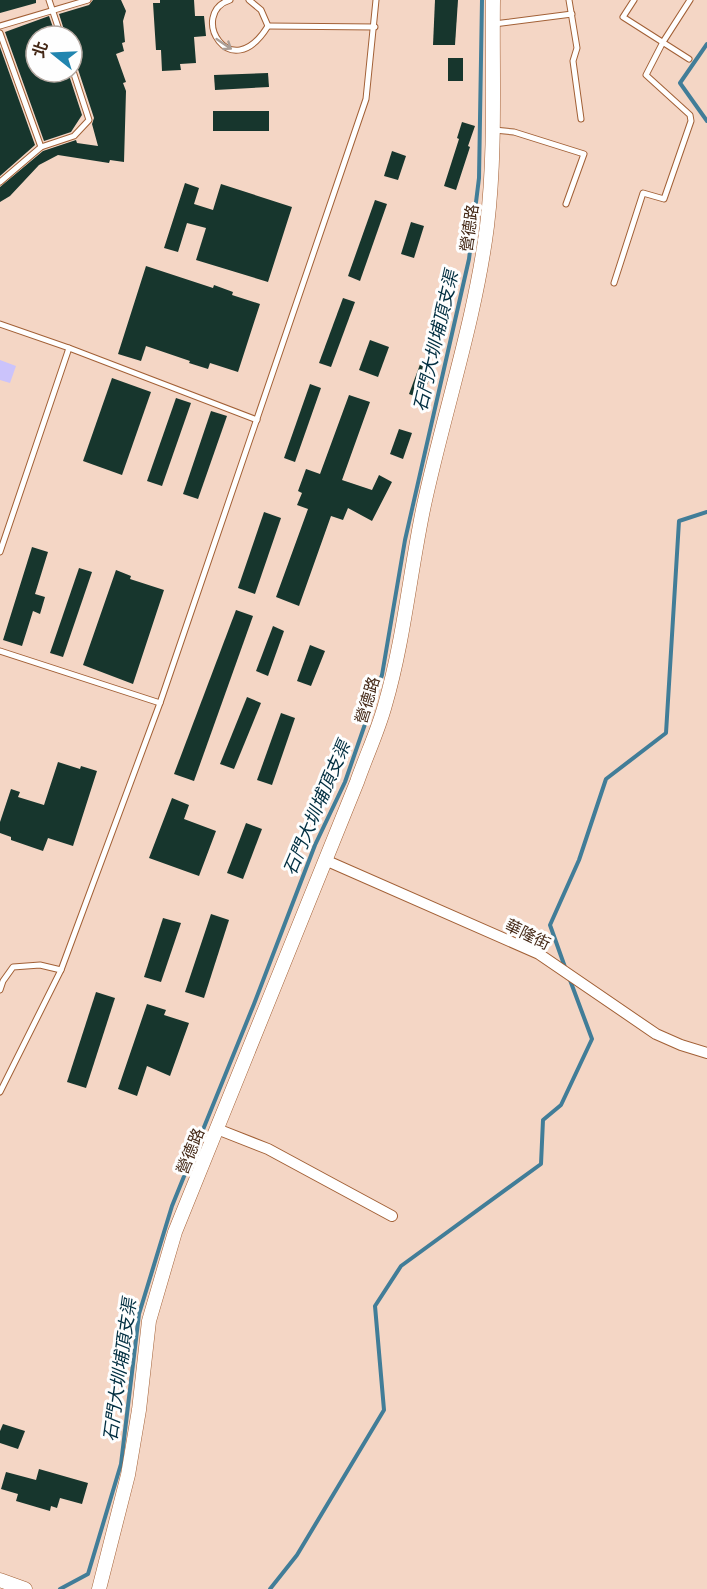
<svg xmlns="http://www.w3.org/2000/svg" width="707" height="1589" viewBox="0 0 707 1589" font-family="'IBM Plex Sans','Noto Sans TC',sans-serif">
<rect width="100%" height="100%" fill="#f4d6c5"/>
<polygon fill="#cbc3fb" points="0,360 16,366 10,383 0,380"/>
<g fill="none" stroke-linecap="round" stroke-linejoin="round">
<g stroke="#417d98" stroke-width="4">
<polyline points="707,44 680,83 707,121"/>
<polyline points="566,970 550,925 579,860 606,779 666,733 679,521 707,512"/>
<polyline points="60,1589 88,1574 121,1464 139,1314 172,1206 254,1004 315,845 345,782 382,675 405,540 469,259 479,178 482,0"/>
<polyline points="270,1589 297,1555 384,1410 375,1306 401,1266 541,1164 543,1120 561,1105 592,1039 570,980"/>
</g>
</g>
<g fill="#17362d">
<polygon points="0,0 36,0 36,3 0,13"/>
<polygon points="93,0 121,0 126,11 123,21 125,42 122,43 124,51 116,54 126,82 123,83 126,91 124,162 110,160 109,163 58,155 39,165 10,196 0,202 0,187 43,151 76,140 77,143 98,146 92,124 94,118 72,51 72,36 66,36 59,14 89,5"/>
<polygon points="160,0 194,0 195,16 204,16 206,36 194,37 196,63 180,64 181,70 162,71 161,50 156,50 153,3 160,3"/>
<polygon points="435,0 458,0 455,45 433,45"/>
<polygon points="49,16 56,36 36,36 36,72 68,72 82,115 71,132 44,141 5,32"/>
<polygon points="0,47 35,145 0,176"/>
<rect x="448" y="58" width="15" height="23"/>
<polygon points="268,73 269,87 215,90 214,75"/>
<rect x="213" y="111" width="56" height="20"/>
<polygon points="462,122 475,126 468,146 470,147 456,190 444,186 459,139 457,138"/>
<polygon points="392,151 406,156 398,180 384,176"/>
<polygon points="185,183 199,188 194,204 213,210 221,184 292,207 268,282 196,260 206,228 187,223 178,252 164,248"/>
<polygon points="375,200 387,204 360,281 348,276"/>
<polygon points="411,222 424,226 414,258 401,254"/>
<polygon points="146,266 213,288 214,285 233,292 232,295 260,304 238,372 210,363 208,369 189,363 190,361 146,346 141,361 118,354"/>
<polygon points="343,298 355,302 331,367 319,363"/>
<polygon points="370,340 389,347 378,377 359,370"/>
<polygon points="422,359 435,363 422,399 409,394"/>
<polygon points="112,378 151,392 122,475 83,461"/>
<polygon points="310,384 321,388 295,462 284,458"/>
<polygon points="349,395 370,402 342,480 372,490 379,475 392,482 372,521 348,508 343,520 331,516 299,606 276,597 308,509 297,505 302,493 298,491 306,469 320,474"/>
<polygon points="176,398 191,403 162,486 147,481"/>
<polygon points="211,411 227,416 198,499 183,494"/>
<polygon points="399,429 412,433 403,459 390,454"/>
<polygon points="264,512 281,518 255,594 238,588"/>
<polygon points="32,547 48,552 35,594 45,597 40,614 33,611 22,646 3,640"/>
<polygon points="79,568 92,572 63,657 50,653"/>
<polygon points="116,570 131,576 130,579 164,590 133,684 83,665"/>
<polygon points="236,610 253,616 194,781 174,774"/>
<polygon points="273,626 284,631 268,676 256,671"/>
<polygon points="310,645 325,651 311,686 297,681"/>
<polygon points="247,697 261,703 234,769 220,764"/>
<polygon points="281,713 295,718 272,785 257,780"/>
<polygon points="58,762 80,769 81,766 97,771 73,846 48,838 43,851 11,840 11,837 0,833 0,822 11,789 20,792 18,797 44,805"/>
<polygon points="172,798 189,805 184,819 216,831 199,876 149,858"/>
<polygon points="246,823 262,829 243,879 227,873"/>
<polygon points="211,914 229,920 204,998 185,992"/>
<polygon points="163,918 181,923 161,982 144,977"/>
<polygon points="96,992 115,998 86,1088 67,1082"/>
<polygon points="147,1004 166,1010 164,1015 189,1023 170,1076 147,1066 137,1096 118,1089"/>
<polygon points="3,1424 25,1431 18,1449 0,1443 0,1431"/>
<polygon points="39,1469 88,1483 82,1504 60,1498 57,1508 51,1506 50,1511 16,1501 18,1494 1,1489 6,1472 36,1480"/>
</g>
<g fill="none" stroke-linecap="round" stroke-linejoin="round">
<g stroke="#a26036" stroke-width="7">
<g id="service">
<polyline points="49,0 61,36"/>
<path d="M230,0C188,13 230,88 268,26"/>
<polyline points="249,0 261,10 268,26"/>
<polyline points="569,0 577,48 573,61 581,119"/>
<polyline points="634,0 623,17 689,59"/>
<polyline points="494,24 572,14"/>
<polyline points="0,26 88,0"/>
<polyline points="268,26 375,27"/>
<polyline points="0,33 41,147"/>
<polyline points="494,130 514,132 584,154 566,204"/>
<polyline points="0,182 41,147 74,136 89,120 72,68"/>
<polyline points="614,283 643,193 664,199 691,121 690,115 646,75 663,42 690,0"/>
<polyline points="0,324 69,348 257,420"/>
<polyline points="0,552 69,348"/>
<polyline points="0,651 160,703"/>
<polyline points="0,990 3,981 13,967 40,965 61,970"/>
<polyline points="0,1092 61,970 160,703 366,99 376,0"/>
</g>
</g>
<g stroke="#a26036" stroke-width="12">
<g id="minor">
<polyline points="325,860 539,954 656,1034 681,1045 707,1053"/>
<polyline points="217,1129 268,1149 392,1216"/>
</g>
</g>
<g stroke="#a26036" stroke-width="15">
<g id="tertiary">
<polyline points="0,1580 25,1589"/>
<path d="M99,1589L128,1475L139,1410L149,1321L175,1232L357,782C366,756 378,731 385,705C404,640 410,571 424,505C444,412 475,321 487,226C496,151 492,76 493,0"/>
</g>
</g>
<use href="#service" stroke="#fff" stroke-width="5"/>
<use href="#minor" stroke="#fff" stroke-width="10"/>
<use href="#tertiary" stroke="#fff" stroke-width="14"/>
</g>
<defs><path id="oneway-shaft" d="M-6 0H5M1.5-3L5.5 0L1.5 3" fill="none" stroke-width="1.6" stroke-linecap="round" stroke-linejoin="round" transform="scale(1.5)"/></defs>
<use stroke="#ab9e96" href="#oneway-shaft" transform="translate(224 44) rotate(34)"/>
<g text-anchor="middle" stroke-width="6" stroke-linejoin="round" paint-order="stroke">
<g font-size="16" fill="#442816" stroke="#fefefe">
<text transform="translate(469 228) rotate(-82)" y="6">營德路</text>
<text transform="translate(367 700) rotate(-73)" y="6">營德路</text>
<text transform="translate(528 934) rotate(26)" y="6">華隆街</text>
<text transform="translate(190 1151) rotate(-68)" y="6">營德路</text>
</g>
<g font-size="18" font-style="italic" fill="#012e40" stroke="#fefefe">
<text transform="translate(436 341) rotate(-77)" y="6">石門大圳埔頂支渠</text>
<text transform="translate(317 808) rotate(-67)" y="6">石門大圳埔頂支渠</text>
<text transform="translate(120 1370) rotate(-82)" y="6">石門大圳埔頂支渠</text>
</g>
</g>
<g transform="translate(54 54) rotate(288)"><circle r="28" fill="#fefefe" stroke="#b4a8a1" stroke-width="1.5"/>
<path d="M0-4.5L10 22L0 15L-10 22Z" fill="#2185af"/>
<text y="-9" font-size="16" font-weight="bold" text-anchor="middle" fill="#442816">北</text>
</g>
</svg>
